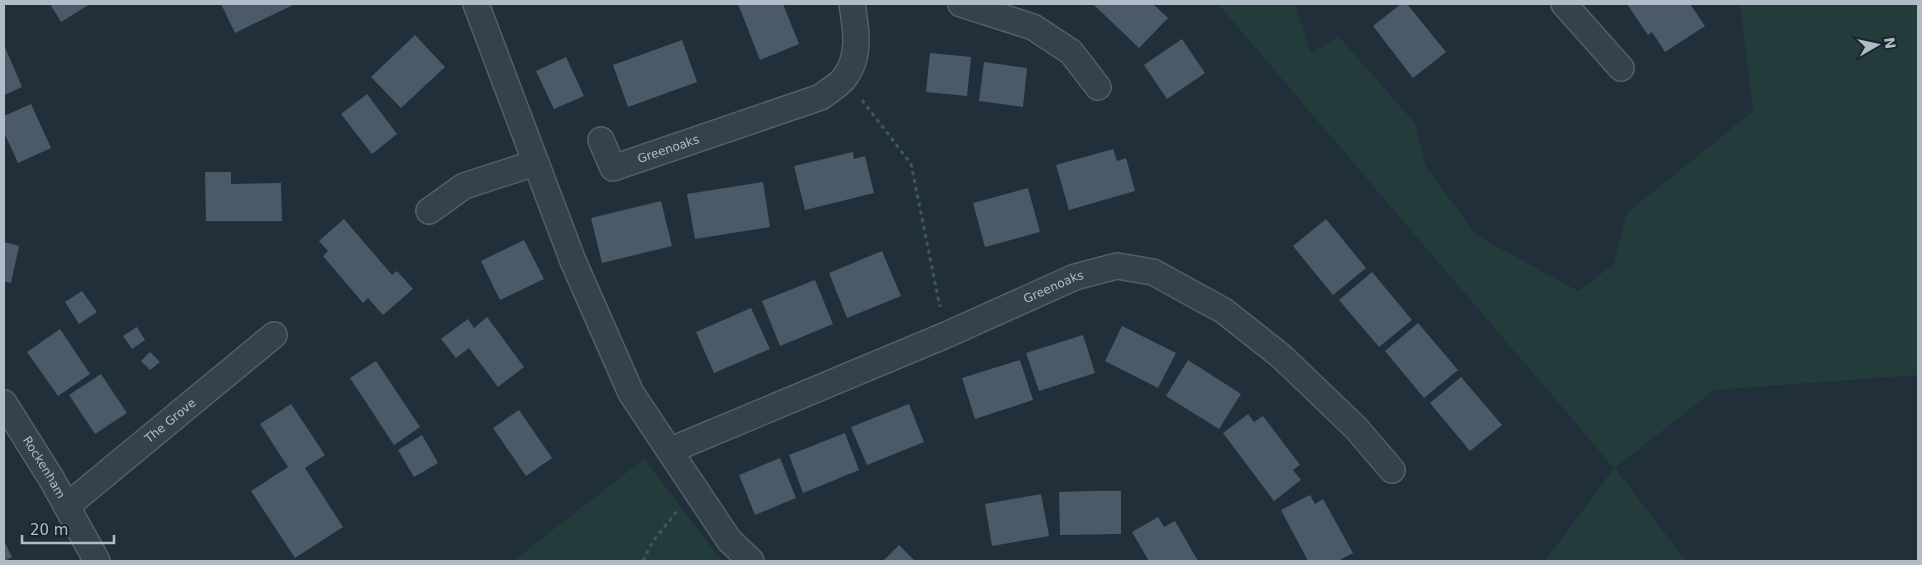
<svg xmlns="http://www.w3.org/2000/svg" width="1922" height="565" viewBox="0 0 1922 565" font-family="'DejaVu Sans',sans-serif">
<rect width="100%" height="100%" fill="#212f3a"/>
<g fill="#233b3b">
<polygon points="1218,4 1295,4 1311,53 1339,37 1415,123 1425,165 1476,235 1578,291 1614,264 1627,213 1753,111 1740,4 1918,4 1918,375 1714,390 1615,468 1686,561 1545,561 1614,468"/>
<polygon points="644,459 722,561 513,561"/>
</g>
<g fill="#4a5a67">
<polygon points="50,4 90,4 61,22"/>
<polygon points="221,4 295,4 235,33"/>
<polygon points="738,4 783,4 799,44 760,60"/>
<polygon points="1093,4 1153,4 1168,18 1139,48"/>
<polygon points="1401,4 1407,4 1446,52 1413,78 1373,26"/>
<polygon points="1627,4 1690,4 1705,26 1665,52 1652,32 1648,35"/>
<polygon points="415,35 445,67 401,108 371,77"/>
<polygon points="1182,39 1205,73 1167,99 1144,65"/>
<polygon points="682,40 697,82 628,107 613,65"/>
<polygon points="4,45 22,87 4,95"/>
<polygon points="930,53 971,57 967,96 926,92"/>
<polygon points="566,57 584,96 554,109 536,71"/>
<polygon points="984,62 1027,68 1023,107 979,101"/>
<polygon points="367,94 397,134 372,154 341,114"/>
<polygon points="31,104 51,148 18,163 4,132 4,116"/>
<polygon points="1113,149 1117,161 1126,158 1135,191 1069,210 1056,165"/>
<polygon points="853,152 854,159 865,156 874,193 805,210 794,166"/>
<polygon points="205,172 231,172 231,184 281,183 282,221 206,221"/>
<polygon points="763,182 770,227 695,239 687,194"/>
<polygon points="1028,188 1040,232 985,247 973,203"/>
<polygon points="661,201 672,246 602,263 591,218"/>
<polygon points="344,219 392,275 397,271 413,289 383,315 368,298 363,303 323,256 328,251 319,241"/>
<polygon points="1326,219 1366,268 1333,295 1293,246"/>
<polygon points="524,240 544,279 500,300 481,261"/>
<polygon points="4,242 19,246 11,283 4,281"/>
<polygon points="882,251 901,296 847,318 829,273"/>
<polygon points="1372,272 1412,320 1379,347 1339,300"/>
<polygon points="815,280 833,324 780,346 762,301"/>
<polygon points="82,291 97,312 79,324 65,302"/>
<polygon points="751,308 770,349 714,373 696,332"/>
<polygon points="487,317 524,367 498,387 469,348 456,358 441,339 468,319 474,328"/>
<polygon points="1418,323 1458,370 1424,398 1385,351"/>
<polygon points="1122,326 1176,353 1158,388 1105,361"/>
<polygon points="137,327 145,340 132,349 123,336"/>
<polygon points="60,329 90,374 58,396 27,352"/>
<polygon points="1083,335 1095,373 1039,391 1026,353"/>
<polygon points="150,352 160,362 150,370 141,361"/>
<polygon points="1020,360 1033,400 975,419 962,378"/>
<polygon points="1188,360 1241,394 1219,429 1166,396"/>
<polygon points="376,361 420,427 394,445 350,378"/>
<polygon points="101,374 127,413 95,434 69,395"/>
<polygon points="1461,377 1502,425 1470,451 1430,403"/>
<polygon points="291,404 325,455 305,468 343,527 295,558 251,491 288,467 260,424"/>
<polygon points="909,404 924,442 867,465 851,427"/>
<polygon points="519,410 552,458 526,476 493,428"/>
<polygon points="1248,414 1254,422 1263,416 1300,465 1293,470 1301,480 1274,501 1223,433"/>
<polygon points="845,433 859,470 803,493 789,455"/>
<polygon points="422,435 438,463 414,477 398,450"/>
<polygon points="780,458 796,498 755,515 739,475"/>
<polygon points="1090,491 1121,491 1121,534 1060,535 1059,492"/>
<polygon points="1041,494 1049,536 992,546 985,504"/>
<polygon points="1310,495 1315,504 1323,499 1353,553 1338,561 1308,561 1281,510"/>
<polygon points="1158,517 1164,527 1175,521 1198,561 1149,561 1132,532"/>
<polygon points="4,541 12,557 4,561"/>
<polygon points="899,545 915,561 883,561"/>
</g>
<g fill="none" stroke-linecap="round" stroke-linejoin="round">
<g stroke="#535f68" stroke-width="28">
<g id="street">
<polyline points="476,4 573,261 631,393 729,540 751,561"/>
<polyline points="961,4 1033,27 1071,52 1098,87"/>
<polyline points="1564,4 1621,68"/>
<path id="s1" d="M601,140L613,168L821,97C828,91 840,85 845,77C861,56 856,28 852,4"/>
<polyline points="429,211 464,186 535,163"/>
<path id="s2" d="M4,403L51,478L97,561"/>
<path id="s3" d="M671,450L946,335L1075,277L1117,266L1153,272L1224,311L1281,356L1356,428L1392,470"/>
<path id="s4" d="M67,506L274,335"/>
</g>
</g>
<g stroke="#415857" stroke-width="3" stroke-dasharray="4 4" stroke-linecap="butt">
<polyline points="862,100 911,164 940,307"/>
<polyline points="643,561 653,541 677,511"/>
</g>
<use href="#street" stroke="#35414b" stroke-width="25"/>
</g>
<g text-anchor="middle" stroke-width="4" stroke-linejoin="round" paint-order="stroke">
<g font-size="12" fill="#b0bcc7" stroke="#1a262f">
<text dy="4" stroke="none"><textPath href="#s1" startOffset="89">Greenoaks</textPath></text>
<text dy="4" stroke="none"><textPath href="#s3" startOffset="416">Greenoaks</textPath></text>
<text dy="4" stroke="none"><textPath href="#s4" startOffset="134">The Grove</textPath></text>
<text dy="4" stroke="none"><textPath href="#s2" startOffset="76">Rockenham</textPath></text>
</g>
</g>
<rect width="1922" height="565" fill="none" stroke="#b0bcc7" stroke-width="10"/>
<g transform="translate(1877 45) rotate(81)" stroke="#1a262f" stroke-width="4" paint-order="stroke">
<path d="M0-4L9 19L0 12L-9 19Z" fill="#b0bcc7"/>
<text y="-8" font-size="14" font-weight="bold" text-anchor="middle" fill="#b0bcc7">N</text>
</g>
<path d="M22 535v8h92v-8" fill="none" stroke="#b0bcc7" stroke-width="2.5"/>
<text x="30" y="535" font-size="15" fill="#b0bcc7" stroke="#1a262f" stroke-width="4" paint-order="stroke">20 m</text>
</svg>
